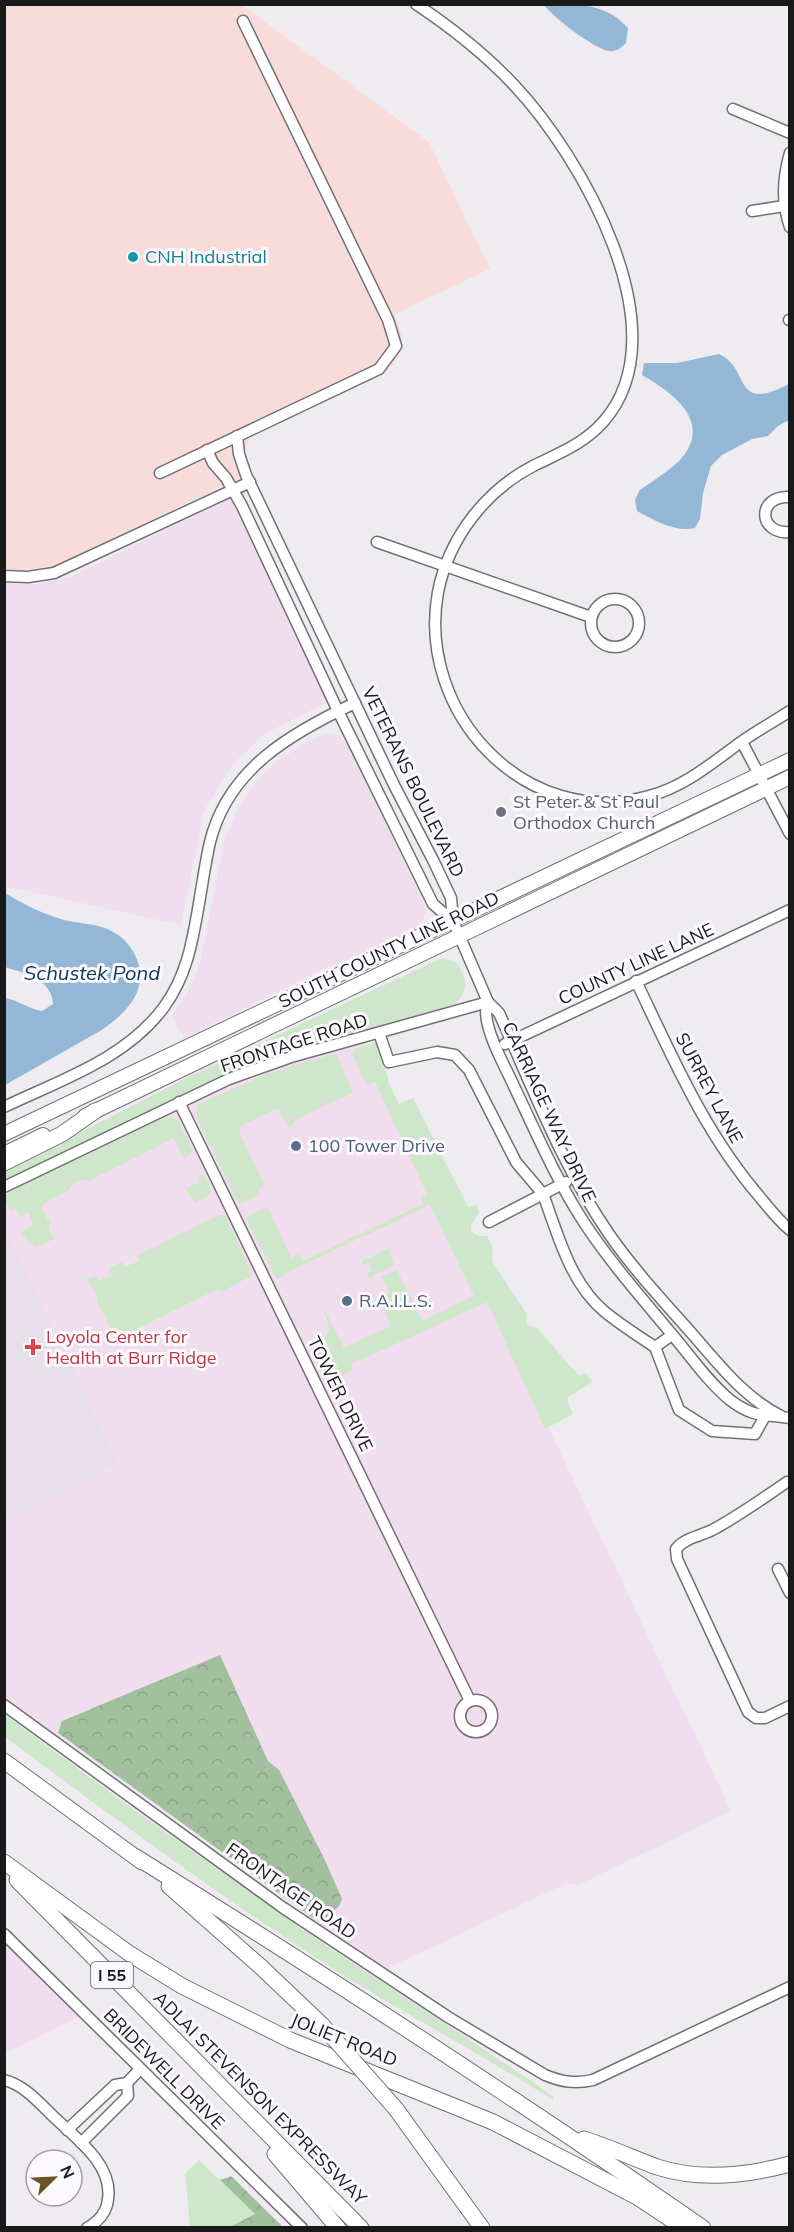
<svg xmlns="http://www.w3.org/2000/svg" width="794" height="2232" viewBox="0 0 794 2232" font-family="Mulish,sans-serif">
<defs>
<pattern id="forest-crowns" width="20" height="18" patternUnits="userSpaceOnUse" patternTransform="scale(1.5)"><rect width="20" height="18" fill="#a2c09e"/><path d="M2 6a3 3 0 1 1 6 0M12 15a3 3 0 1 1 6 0" fill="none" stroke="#8ba488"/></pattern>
</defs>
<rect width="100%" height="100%" fill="#efecf1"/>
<g fill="#f0dded">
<polygon points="232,497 328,702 266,733 232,765 204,811 181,925 5,886 5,583 37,584 73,576"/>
<polygon points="331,733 338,734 348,744 421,897 426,909 424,919 421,926 405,937 321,970 184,1038 172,1015 189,990 199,967 224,843 238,808 256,782 275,763 308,741 324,734"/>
<polygon points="363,1042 382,1077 731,1811 578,1885 565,1884 384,1970 300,1914 334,1899 217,1657 58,1738 5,1699 5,1518 119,1462 5,1231 5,1192 161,1116 252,1075 313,1055"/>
<polygon points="4,1941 81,2016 5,2054 4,2054"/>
</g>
<polygon fill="#f7dcda" points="5,5 242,5 429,142 490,269 395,314 402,336 399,357 383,374 250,435 245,452 250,473 54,566 21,570 5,569"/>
<polygon fill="#e7e0eb" points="5,1231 119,1462 5,1518 4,1518"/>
<g fill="#cee7ca">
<path d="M442,958L456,962C468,978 469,992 454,1005L257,1061L5,1180V1171L190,1076Z"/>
<path d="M375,1042L379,1045L389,1083L399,1104L413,1098L468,1207L476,1204L479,1213L471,1225V1231L478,1236H487L493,1247L492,1261L527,1314L526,1322L528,1325L537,1328L579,1376L586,1372L592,1382L568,1397V1403L573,1414L545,1429L487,1302L352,1364V1370L325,1384L311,1351C322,1334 336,1339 324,1312H326L344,1348L391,1326L379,1298L389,1293L381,1277L397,1270L422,1321L474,1296L430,1205L290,1271L277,1279L246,1219L250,1215L265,1208L269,1210L291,1258L299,1254L303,1261L423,1204L421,1197L427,1194L375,1082L367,1085L353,1056L355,1049Z"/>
<polygon points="336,1053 353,1093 294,1120 292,1126 288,1127 280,1111 275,1109 241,1126 239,1132 265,1185 258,1189 260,1195 243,1203 238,1202 197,1119 197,1105 267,1074"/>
<polygon points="166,1116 178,1120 193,1151 184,1159 174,1138 91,1180 74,1181 69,1190 48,1201 41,1207 47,1219 51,1222 49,1229 54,1239 36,1247 28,1242 21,1232 34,1225 28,1213 21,1217 16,1209 10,1211 5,1199 11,1190"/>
<polygon points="200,1175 206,1177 211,1188 210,1194 194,1203 186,1189 199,1182 197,1176"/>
<polygon points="220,1215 225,1216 252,1273 251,1276 221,1292 218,1289 116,1339 98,1303 96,1293 87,1279 95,1276 99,1281 112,1275 109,1268 122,1262 125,1267 139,1261 137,1255"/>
<polygon points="388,1249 394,1265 369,1278 368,1273 372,1271 369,1263 363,1265 362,1261"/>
<path d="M4,1714L137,1812L317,1939L536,2084L553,2097V2100C479,2053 401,2012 327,1965C216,1894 110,1815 5,1737Z"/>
<polygon points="199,2160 255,2214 230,2227 188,2227 190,2225 185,2174"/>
</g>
<g fill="url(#forest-crowns)">
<polygon points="220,1655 268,1761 279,1770 324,1858 342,1899 339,1906 323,1921 313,1918 58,1733 62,1721"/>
<polygon points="231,2176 281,2225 281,2227 230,2227 255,2214 220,2180"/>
</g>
<g fill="#93b7d4">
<path d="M544,5C575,4 605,2 628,28L626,43C621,48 616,52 609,51C593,48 554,18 544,5Z"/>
<path d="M719,354C751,368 732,414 789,384V420L778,426L768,436L752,439L722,455L711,466L703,493L700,519L695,528C677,533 653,520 637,511L635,500L639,491C652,481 668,472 680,460C714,422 673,393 642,375L644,363H677Z"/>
<path d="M5,893C23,904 43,914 64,920C80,924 99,923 113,932C123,937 130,945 135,955C151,989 127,1013 100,1031L5,1085V998C18,1000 29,1009 42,1011L53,1004C52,979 24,973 5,967Z"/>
</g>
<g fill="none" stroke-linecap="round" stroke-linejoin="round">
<g stroke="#727074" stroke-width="13">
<g id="minor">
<path d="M416,4C452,28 485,54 514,85C581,156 682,331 604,421C585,443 560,453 535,465C486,490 449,537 438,592C416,712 525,831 649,796C684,787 712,763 741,742C757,731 773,722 790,711"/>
<polyline points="733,109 790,133"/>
<path d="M790,153C783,177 781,202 790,227"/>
<polyline points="752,211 784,206"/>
<polyline points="789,320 790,320"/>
<path d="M237,436L239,454L246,475L394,785L434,862L451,898L453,921L488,1002L499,1013C533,1088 562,1166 609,1234C634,1270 665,1303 694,1336C720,1366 745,1398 781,1416"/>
<polyline points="207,450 213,463 226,478 242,506 338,711 433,904 453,921"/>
<polyline points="160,473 379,369 396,346 388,320 243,21"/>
<path d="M790,497C756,495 758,535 790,532"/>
<polyline points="377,542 591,617"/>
<polyline points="4,576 28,577 54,573 250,482"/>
<circle cx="615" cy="623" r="24"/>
<polyline points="742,742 790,834"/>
<path d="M636,981C672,1056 704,1132 759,1196C768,1207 778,1220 790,1230"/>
<path d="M488,1002C479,1021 504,1064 512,1082C535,1130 556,1180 585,1224C611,1263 640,1296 670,1332C689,1354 707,1381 730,1400C754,1418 763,1414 790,1418"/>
<polyline points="379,1033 389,1062 437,1052 455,1055 469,1070 516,1162 543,1194 566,1182"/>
<polyline points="505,1044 790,910"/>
<polyline points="179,1102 470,1701"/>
<path d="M4,1107C60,1080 126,1059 164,1007C186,977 192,944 198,909C202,887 205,864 210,842C228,769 291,733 355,703"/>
<polyline points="4,1187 229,1079 291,1057 488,1002"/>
<path d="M489,1222L543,1194C558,1235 570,1283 605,1312C621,1325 638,1336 655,1347L672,1335"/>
<polyline points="655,1347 679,1410 712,1431 755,1434 765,1416"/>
<path d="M787,1482C764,1498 741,1514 716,1528C703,1536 685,1537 676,1549L677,1559L748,1712L756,1718H765L790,1706"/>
<polyline points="778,1569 790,1593"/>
<circle cx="476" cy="1716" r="16"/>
<path d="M4,1705L282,1907L448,2017L545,2075C562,2082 575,2084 593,2080L790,1987"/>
<polyline points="4,1934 302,2228"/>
<path d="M4,2080C25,2085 40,2104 55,2118C78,2140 113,2165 108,2199C107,2212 98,2222 87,2228"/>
<polyline points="67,2130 115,2085 127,2083 140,2069"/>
<polyline points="81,2143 128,2096 127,2083"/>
</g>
</g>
<g stroke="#727074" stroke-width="16">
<g id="major">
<polyline points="85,1116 790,777"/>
<polyline points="4,1134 790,760"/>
<polyline points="4,1154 43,1135"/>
</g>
</g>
<g stroke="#727074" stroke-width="17">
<g id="highway">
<polyline points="4,1163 62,1134 95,1111"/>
<polyline points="4,1761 142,1862"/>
<path d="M136,1857C327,1976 517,2099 703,2228"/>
<polyline points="4,1862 130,1954 182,1986 290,2040 493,2122 637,2197 684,2228"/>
<polyline points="17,1880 361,2228"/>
<polyline points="169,1886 260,1966 322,2025"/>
<polyline points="396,2109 482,2228"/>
<path d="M584,2139C609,2147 633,2158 657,2167C701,2181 746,2176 790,2164"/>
<polyline points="275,2154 338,2228"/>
</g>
</g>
<use href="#minor" stroke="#fff" stroke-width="10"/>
<use href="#major" stroke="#fff" stroke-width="14"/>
<use href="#highway" stroke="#fff" stroke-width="15"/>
<g stroke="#727074" stroke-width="17" stroke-linecap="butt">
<polyline id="highway-bridge" points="322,2025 396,2109"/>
</g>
<use href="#highway-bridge" stroke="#fff" stroke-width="15"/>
</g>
<circle fill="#0f9aa8" stroke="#fcf9fe" stroke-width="2" cx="133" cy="257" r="6"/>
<circle fill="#6b7280" stroke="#fcf9fe" stroke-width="2" cx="501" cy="812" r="6"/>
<g fill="#5c6f8a" stroke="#fcf9fe" stroke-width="2">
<circle cx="296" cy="1146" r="6"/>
<circle cx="347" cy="1301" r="6"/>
</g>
<path fill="#e0444e" stroke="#fcf9fe" stroke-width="2" d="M30 1338h6v6h6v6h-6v6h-6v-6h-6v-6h6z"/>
<g text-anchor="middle" stroke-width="6" stroke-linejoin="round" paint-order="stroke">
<rect fill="#fcf9fe" stroke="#5e5c5e" stroke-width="1.5" x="91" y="1962" width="42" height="26" rx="4.5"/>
<g font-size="16" font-weight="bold" fill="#1a191a">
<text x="112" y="1981">I 55</text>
</g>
<g font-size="18" fill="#0d838f" stroke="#fcf9fe" text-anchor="start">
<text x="145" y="263">CNH Industrial</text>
</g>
<g font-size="18" fill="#1a191a" stroke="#fcf9fe">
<text transform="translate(413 782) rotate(64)" y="6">VETERANS BOULEVARD</text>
<text transform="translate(389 950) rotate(-26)" y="6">SOUTH COUNTY LINE ROAD</text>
<text transform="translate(636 964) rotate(-25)" y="6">COUNTY LINE LANE</text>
<text transform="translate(294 1043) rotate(-18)" y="6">FRONTAGE ROAD</text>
<text transform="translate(709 1088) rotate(62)" y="6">SURREY LANE</text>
<text transform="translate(549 1112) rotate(65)" y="6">CARRIAGE WAY DRIVE</text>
<text transform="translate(340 1394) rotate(64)" y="6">TOWER DRIVE</text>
<text transform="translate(291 1891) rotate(35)" y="6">FRONTAGE ROAD</text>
<text transform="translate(344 2040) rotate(22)" y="6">JOLIET ROAD</text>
<text transform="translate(164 2069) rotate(45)" y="6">BRIDEWELL DRIVE</text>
<text transform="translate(260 2098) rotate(45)" y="6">ADLAI STEVENSON EXPRESSWAY</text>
</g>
<g font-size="18" fill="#5b616d" stroke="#fcf9fe" text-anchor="start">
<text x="513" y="808">St Peter &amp; St Paul<tspan x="513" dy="21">Orthodox Church</tspan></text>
</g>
<g font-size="18" fill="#4e5e75" stroke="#fcf9fe" text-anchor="start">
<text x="308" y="1152">100 Tower Drive</text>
<text x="359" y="1307">R.A.I.L.S.</text>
</g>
<g font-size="18" fill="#be3a42" stroke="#fcf9fe" text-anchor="start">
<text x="46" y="1343">Loyola Center for<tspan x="46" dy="21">Health at Burr Ridge</tspan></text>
</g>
<g font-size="20" font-style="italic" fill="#093653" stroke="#fcf9fe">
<text x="92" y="980">Schustek Pond</text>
</g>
</g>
<rect width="794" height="2232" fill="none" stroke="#1a191a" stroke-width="12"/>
<g transform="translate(54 2178) rotate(66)"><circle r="28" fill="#fcf9fe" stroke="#a29fa3" stroke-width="1.5"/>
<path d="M0-4.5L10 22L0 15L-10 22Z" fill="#675523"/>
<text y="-9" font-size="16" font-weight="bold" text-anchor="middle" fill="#1a191a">N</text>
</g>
</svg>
